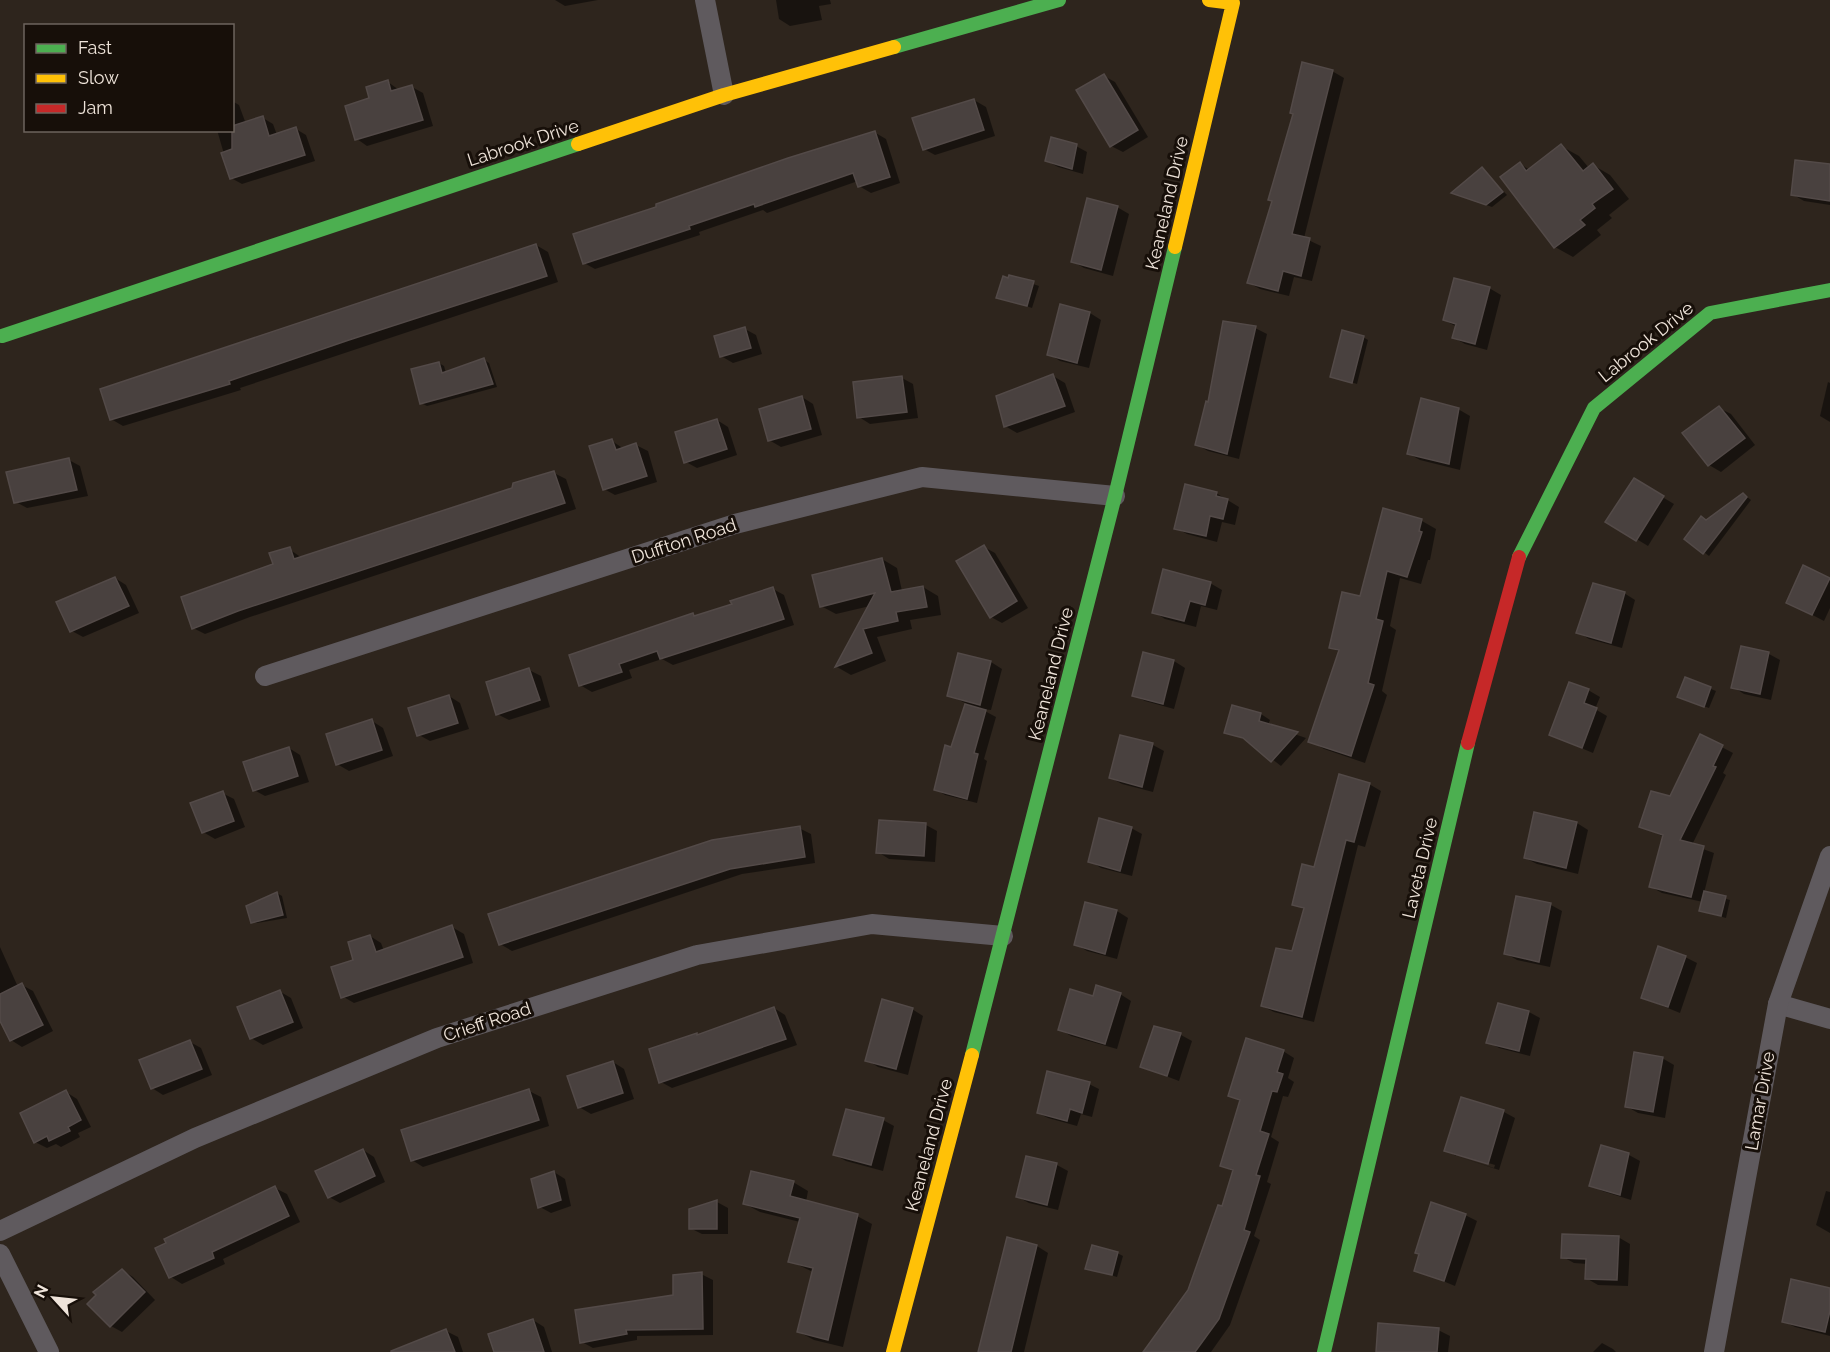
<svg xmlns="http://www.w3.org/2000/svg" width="1830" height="1352" viewBox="0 0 1830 1352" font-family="Raleway,sans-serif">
<rect width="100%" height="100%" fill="#2e251d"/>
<g fill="#0007">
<polygon points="555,0 598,0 565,6"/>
<polygon points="776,0 830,0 831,4 819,6 822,20 790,26 779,19"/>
<polygon points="1332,71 1344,78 1304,238 1321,246 1312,281 1294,277 1289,296 1260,289 1249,283"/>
<polygon points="1104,76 1115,82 1148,137 1123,152 1111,146"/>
<polygon points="388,82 399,90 412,87 423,93 433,126 367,146 357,139 371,99"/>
<polygon points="974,100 986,107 995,136 935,155 924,149"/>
<polygon points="232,101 239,105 246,124 263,118 273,124 277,135 296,129 306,135 315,161 242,184 231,178 217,130 232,130"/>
<polygon points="874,132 886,139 900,183 871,193 859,186 858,181 767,213 763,210 699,232 700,235 595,269 584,263"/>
<polygon points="1076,146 1087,152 1083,174 1058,167 1047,161"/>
<polygon points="1561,146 1579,156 1589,168 1593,165 1610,175 1629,199 1609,215 1612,218 1597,230 1601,235 1573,257 1555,247 1520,164 1530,170"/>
<polygon points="1830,166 1830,205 1804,201 1792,194"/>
<polygon points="1482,169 1507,195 1492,207 1458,195"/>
<polygon points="1117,207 1129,214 1113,276 1084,268 1072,261"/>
<polygon points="536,245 548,252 558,282 240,388 241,390 123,426 111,419"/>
<polygon points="1010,276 1039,286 1032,308 998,297"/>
<polygon points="1489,288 1501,295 1487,350 1465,344 1454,338 1457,327 1444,320"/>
<polygon points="1061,306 1090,313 1101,320 1089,368 1060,361 1049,354"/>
<polygon points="1255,328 1267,334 1239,459 1208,451 1197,445 1209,404"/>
<polygon points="745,329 756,335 762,354 733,363 721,356"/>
<polygon points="1363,337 1368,340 1357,384 1332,376"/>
<polygon points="484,360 489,363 497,387 427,406 421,403 439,363 444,366 446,373"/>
<polygon points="1053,376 1065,383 1075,412 1017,433 1005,426"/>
<polygon points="902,378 913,384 918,418 870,424 859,417"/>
<polygon points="1828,382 1830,383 1830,422 1820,416"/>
<polygon points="802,397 813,404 822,435 781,447 769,440"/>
<polygon points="1719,408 1731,414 1755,445 1721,472 1709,465 1684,434"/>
<polygon points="1458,409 1470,416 1460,470 1420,460 1409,454"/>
<polygon points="717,420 728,427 737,455 697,468 686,462"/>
<polygon points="612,441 624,449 636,445 648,451 657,482 615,495 604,489"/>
<polygon points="69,460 80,466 88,496 27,508 16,502"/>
<polygon points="554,473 566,479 576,509 250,617 205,634 193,628 275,565 289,549 302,558 513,489"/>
<polygon points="1634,480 1674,504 1648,546 1607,521"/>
<polygon points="1216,493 1239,507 1235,525 1222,522 1217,542 1187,534 1176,528"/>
<polygon points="1743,494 1751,500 1709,556 1686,539"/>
<polygon points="1384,510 1422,521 1436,529 1430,560 1428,560 1421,584 1400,578 1390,626 1396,630 1382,691 1387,695 1365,763 1324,749 1310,741 1339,652 1331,647 1361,598"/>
<polygon points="984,547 995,553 1028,608 1002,623 991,617"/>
<polygon points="882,559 897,568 902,591 923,587 938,596 941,615 910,620 912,629 877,637 886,661 851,675 837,667 870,606 836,614 821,606"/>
<polygon points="1804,567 1830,579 1830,608 1824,621 1799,608"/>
<polygon points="115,578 126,585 139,613 83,637 72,631"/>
<polygon points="1210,583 1222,590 1217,610 1201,606 1196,627 1165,619 1154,612"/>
<polygon points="773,589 784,595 794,625 673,665 662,659 629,670 632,678 592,692 580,685 693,614 697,617"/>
<polygon points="1624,593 1635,600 1622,648 1589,639 1578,632"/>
<polygon points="1742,648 1769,654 1780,660 1771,700 1744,694 1733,687"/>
<polygon points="1174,661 1185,668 1174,709 1145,701 1133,695"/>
<polygon points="991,662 1002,669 991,710 981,709 996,717 984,759 987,761 977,803 945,795 935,789 967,704 949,695"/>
<polygon points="529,670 541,676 550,707 509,720 497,714"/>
<polygon points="1686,679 1716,691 1709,708 1684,699"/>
<polygon points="1588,690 1600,697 1595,709 1607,716 1593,753 1550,735"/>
<polygon points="449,696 460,703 469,729 430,741 419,735"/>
<polygon points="1233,707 1261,714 1270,720 1268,725 1306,738 1281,766 1249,741 1226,732"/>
<polygon points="372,721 383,728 393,756 349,771 337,764"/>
<polygon points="1701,736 1733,753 1723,773 1726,775 1692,845 1714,853 1704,893 1730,900 1726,918 1700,911 1703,902 1662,893 1651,887 1664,837 1641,826 1671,798"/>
<polygon points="1121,737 1153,745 1164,751 1153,792 1122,784 1111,778"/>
<polygon points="289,748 300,755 309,782 265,796 254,790"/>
<polygon points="1369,784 1381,791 1365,847 1358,845 1314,1022 1274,1012 1262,1006 1293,953 1305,910 1294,904"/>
<polygon points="222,793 234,799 245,827 215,839 203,832"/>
<polygon points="1577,823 1588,830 1578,874 1537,864 1525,858"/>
<polygon points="926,825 937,831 935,862 889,859 878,852"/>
<polygon points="799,828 811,834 815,863 742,874 512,951 500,944"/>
<polygon points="1131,828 1142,834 1132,876 1101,868 1090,861"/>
<polygon points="277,893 282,896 287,918 257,923 252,920"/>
<polygon points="1551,905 1562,911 1550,967 1517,960 1505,953"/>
<polygon points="1117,911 1128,918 1117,959 1087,951 1075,944"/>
<polygon points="452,927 464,934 473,963 354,1003 342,996 355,961 370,936 381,943 384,951"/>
<polygon points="0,947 18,987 22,985 33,991 53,1031 22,1047 11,1040 0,1018"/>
<polygon points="1685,957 1697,963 1680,1013 1643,998"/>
<polygon points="279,991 291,998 303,1028 263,1045 251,1038"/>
<polygon points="1120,994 1131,1001 1117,1049 1071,1036 1059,1029 1094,998"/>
<polygon points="774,1008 785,1015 797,1045 672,1088 661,1082 699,1036"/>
<polygon points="912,1009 923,1016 908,1075 878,1067 867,1060"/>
<polygon points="1529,1012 1540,1018 1530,1056 1499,1048 1488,1042"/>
<polygon points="1155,1027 1181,1035 1192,1041 1179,1081 1142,1067"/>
<polygon points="190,1042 201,1048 212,1075 163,1095 152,1088"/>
<polygon points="1283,1051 1294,1058 1288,1078 1294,1082 1288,1097 1283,1096 1271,1137 1279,1142 1267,1182 1271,1184 1254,1236 1260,1240 1230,1325 1211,1352 1145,1352 1189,1290 1223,1208 1234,1172 1222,1165 1241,1102 1230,1095"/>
<polygon points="1662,1058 1674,1065 1665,1118 1638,1113 1626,1106"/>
<polygon points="613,1062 624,1069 634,1099 591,1114 579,1107"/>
<polygon points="1089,1084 1099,1089 1092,1117 1081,1114 1077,1126 1048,1118 1038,1113"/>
<polygon points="529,1091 541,1097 549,1126 423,1167 412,1160"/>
<polygon points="66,1092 77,1099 91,1127 78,1133 80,1137 61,1147 56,1144 47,1148 35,1142"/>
<polygon points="1461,1099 1504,1112 1515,1118 1499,1170 1456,1156 1494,1168 1495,1165 1456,1153 1456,1156 1446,1150"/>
<polygon points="883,1120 894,1126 883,1171 846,1161 835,1155"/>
<polygon points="1602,1147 1629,1155 1640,1161 1631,1200 1602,1191 1591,1185"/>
<polygon points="363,1150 374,1157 385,1182 340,1203 329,1197"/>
<polygon points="1027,1158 1057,1165 1068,1171 1058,1210 1029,1203 1018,1197"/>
<polygon points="554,1172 565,1179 571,1206 551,1213 540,1207"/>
<polygon points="793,1182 808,1191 806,1202 857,1216 872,1224 843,1347 814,1340 799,1332 813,1272 790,1261 800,1222 760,1212 745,1204"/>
<polygon points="275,1188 287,1194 300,1222 223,1259 225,1264 182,1284 171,1277 168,1244"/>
<polygon points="1826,1191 1830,1192 1830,1233 1816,1225"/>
<polygon points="717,1202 728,1208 728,1234 702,1234 690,1228"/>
<polygon points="1465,1215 1477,1221 1455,1286 1416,1270"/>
<polygon points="1618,1237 1630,1244 1628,1286 1598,1285 1586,1278 1587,1264 1574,1263 1563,1257"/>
<polygon points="1008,1239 1037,1246 1048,1253 1024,1352 979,1352"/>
<polygon points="1117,1253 1123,1256 1117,1277 1087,1268"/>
<polygon points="122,1270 133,1277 155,1300 122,1332 111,1326 95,1292"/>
<polygon points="701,1274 713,1280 713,1335 637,1336 637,1340 593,1348 582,1342 675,1296"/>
<polygon points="1830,1290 1830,1336 1795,1327 1783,1321"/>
<polygon points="533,1320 544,1327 552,1352 495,1352"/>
<polygon points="1438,1330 1450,1336 1448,1352 1378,1352"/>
<polygon points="446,1331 458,1337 463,1352 394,1352"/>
<polygon points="1602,1343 1613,1349 1616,1352 1593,1352"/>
</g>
<g fill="#49413f" stroke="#534a48" stroke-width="1.5">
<polygon points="1302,62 1333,70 1292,234 1310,238 1301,276 1283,271 1278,291 1247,283 1272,201 1268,200 1293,114 1290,113"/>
<polygon points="1104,74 1138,130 1110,147 1076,90"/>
<polygon points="388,80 391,91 412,85 423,120 355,140 345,106 369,98 366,87"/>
<polygon points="974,99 984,130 923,150 912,118"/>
<polygon points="263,116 269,136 296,127 305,155 230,179 221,153 232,149 232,126"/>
<polygon points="875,131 890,177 858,187 853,173 755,207 754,204 689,226 690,229 583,264 573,234 656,207 656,204 788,158"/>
<polygon points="1051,137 1077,144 1072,169 1045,161"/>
<polygon points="1561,144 1583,171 1593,163 1613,189 1592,204 1595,208 1580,220 1585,225 1554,248 1500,177 1520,162 1526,171"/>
<polygon points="1795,160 1830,164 1830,201 1791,195"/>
<polygon points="1482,167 1503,192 1486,205 1451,193"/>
<polygon points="1087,198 1118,206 1101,270 1071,262"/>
<polygon points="536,244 547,276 349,340 229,381 230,384 110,420 100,389"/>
<polygon points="1009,275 1034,281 1027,306 996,298 1003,276 1008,278"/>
<polygon points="1454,278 1490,287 1475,344 1452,338 1456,324 1443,320"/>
<polygon points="1060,304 1090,312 1077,363 1047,355"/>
<polygon points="1223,321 1256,326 1227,454 1195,445 1206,401 1208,402"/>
<polygon points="745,327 751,348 720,357 714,336"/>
<polygon points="1342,330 1364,336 1352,383 1330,377"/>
<polygon points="484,358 493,384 420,404 411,369 439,362 442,373"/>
<polygon points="1053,374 1065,406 1004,427 996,396"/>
<polygon points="902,376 907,412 857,418 853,382"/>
<polygon points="802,396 811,429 768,441 759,409"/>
<polygon points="1421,398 1459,408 1449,464 1407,454"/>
<polygon points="1719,406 1745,438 1708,466 1682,433"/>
<polygon points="717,419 727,449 684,463 675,432"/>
<polygon points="612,439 616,450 636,443 647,476 603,490 589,446"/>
<polygon points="69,458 77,490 14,503 6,472"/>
<polygon points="554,471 565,503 238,611 192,629 181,597 273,564 269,553 290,547 294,559 512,488 513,483"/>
<polygon points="1634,478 1664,496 1636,541 1605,522"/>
<polygon points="1185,484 1217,492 1216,496 1228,499 1223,519 1210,516 1206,536 1174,529"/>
<polygon points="1743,493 1747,497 1703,554 1684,539 1701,516 1706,520"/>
<polygon points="1383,508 1422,519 1419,531 1422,532 1407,577 1387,571 1376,619 1383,621 1368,683 1374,685 1351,756 1308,742 1339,650 1329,648 1342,592 1360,596"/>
<polygon points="984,545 1017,601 990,618 956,561"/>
<polygon points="882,558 891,592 923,586 927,607 896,612 898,621 863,629 872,653 835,667 875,593 820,607 812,575"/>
<polygon points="1803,565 1830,578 1812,615 1786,603"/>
<polygon points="1163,569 1211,582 1205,605 1190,601 1184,621 1152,613"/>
<polygon points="115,577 129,606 70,632 56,602"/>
<polygon points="1593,583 1625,592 1611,643 1576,633"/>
<polygon points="773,587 784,619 660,659 657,651 619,664 622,672 579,686 569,655 693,613 694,616 732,604 730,601"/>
<polygon points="1741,646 1769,652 1760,694 1731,688"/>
<polygon points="1143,652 1174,660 1163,704 1132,696"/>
<polygon points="958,653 991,661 980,705 947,696"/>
<polygon points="529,668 540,700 496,715 486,682"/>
<polygon points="1685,677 1711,687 1704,707 1677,697"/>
<polygon points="1569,682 1589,689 1584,703 1597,708 1582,748 1549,735"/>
<polygon points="449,695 458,723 417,736 408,708"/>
<polygon points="965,704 986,710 974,753 978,754 967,799 934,790 945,745 951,747"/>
<polygon points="1232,705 1261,713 1259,721 1298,732 1271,762 1243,738 1224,733"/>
<polygon points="372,719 382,750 336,765 326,734"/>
<polygon points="1700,734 1723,745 1713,766 1716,767 1680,840 1704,846 1691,897 1649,887 1663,835 1639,827 1651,791 1670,796"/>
<polygon points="1120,735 1153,743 1142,787 1109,778"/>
<polygon points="289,747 298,776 253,791 243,762"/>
<polygon points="1339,774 1370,783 1354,842 1346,840 1302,1017 1261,1006 1276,948 1292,951 1304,908 1292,905 1302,864 1314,867"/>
<polygon points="223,791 234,821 202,833 190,803"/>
<polygon points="1534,812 1577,822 1566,868 1524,858"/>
<polygon points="1099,818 1132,827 1120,871 1088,862"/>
<polygon points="879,820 926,823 924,856 876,853"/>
<polygon points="800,826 805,857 730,869 499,945 488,914 712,840"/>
<polygon points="1704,891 1726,896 1721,916 1699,911"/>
<polygon points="277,892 283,915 251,923 246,906"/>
<polygon points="1516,896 1551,903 1539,962 1504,954"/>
<polygon points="1085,902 1117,910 1105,954 1074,945"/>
<polygon points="452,925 463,957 341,998 331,967 353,960 348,942 370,935 376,952"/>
<polygon points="1658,946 1686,956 1668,1007 1641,998"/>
<polygon points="22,983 43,1025 10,1041 0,1021 0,994"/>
<polygon points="1096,985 1121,993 1105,1044 1058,1030 1070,989 1093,996"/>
<polygon points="280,990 293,1022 250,1039 237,1007"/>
<polygon points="882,999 913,1008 896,1069 865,1061"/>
<polygon points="1498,1003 1529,1011 1519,1051 1486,1043"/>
<polygon points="774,1007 786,1039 659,1083 649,1049 697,1033 697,1035"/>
<polygon points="1154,1026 1181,1033 1167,1076 1140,1067"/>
<polygon points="1246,1038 1284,1050 1277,1072 1283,1074 1277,1092 1272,1091 1260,1131 1269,1134 1256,1175 1260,1176 1244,1230 1250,1232 1219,1319 1195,1352 1143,1352 1188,1290 1218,1205 1222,1206 1233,1170 1220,1166 1240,1100 1228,1096"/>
<polygon points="190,1040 202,1069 151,1089 139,1060"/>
<polygon points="1634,1052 1663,1057 1653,1112 1625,1107"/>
<polygon points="613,1061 623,1093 578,1108 567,1076"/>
<polygon points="1047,1071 1090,1082 1082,1113 1070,1109 1067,1121 1037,1113"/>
<polygon points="529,1089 539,1120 411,1161 401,1130"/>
<polygon points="66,1090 81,1120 68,1127 70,1131 49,1141 47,1136 34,1143 20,1113"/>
<polygon points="1461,1097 1504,1110 1488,1164 1444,1151"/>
<polygon points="846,1109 884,1118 871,1165 833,1155"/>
<polygon points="1601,1145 1629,1153 1620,1195 1589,1186"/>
<polygon points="363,1149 375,1176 328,1198 315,1171"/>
<polygon points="1026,1156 1057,1163 1047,1205 1016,1197"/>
<polygon points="554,1171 561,1200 538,1208 531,1179"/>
<polygon points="751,1171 794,1181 790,1196 858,1214 828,1340 797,1332 813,1268 788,1262 800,1218 743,1204"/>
<polygon points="275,1186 289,1216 212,1252 214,1258 169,1278 155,1248 166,1243 164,1239"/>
<polygon points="717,1200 717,1229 689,1229 689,1209"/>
<polygon points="1431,1202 1466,1214 1444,1281 1414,1271 1419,1254 1415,1253"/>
<polygon points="1562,1234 1619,1236 1617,1280 1585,1279 1586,1259 1561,1258"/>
<polygon points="1007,1237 1037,1245 1011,1352 978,1352"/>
<polygon points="1092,1245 1118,1252 1112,1275 1085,1269"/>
<polygon points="122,1269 145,1292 110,1327 87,1304 96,1295 93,1292"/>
<polygon points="702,1272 703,1329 626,1330 627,1334 580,1343 575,1310 673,1295 673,1275"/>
<polygon points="1791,1279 1830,1288 1830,1311 1825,1332 1782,1322"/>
<polygon points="533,1319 544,1352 494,1352 488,1334"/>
<polygon points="1378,1323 1439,1328 1437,1352 1376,1352"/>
<polygon points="446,1329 455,1352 391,1352 391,1351"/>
</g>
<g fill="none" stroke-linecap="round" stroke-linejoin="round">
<g stroke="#5f5a5e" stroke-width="20">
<polyline points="705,0 724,95"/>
<polyline points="265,676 735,524 922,477 1115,496"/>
<polyline points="1778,1004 1830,1019"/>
<polyline points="0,1231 195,1138 437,1038 697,955 872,924 1003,936"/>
<polyline points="0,1254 49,1352"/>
<polyline points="1714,1352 1778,1004 1830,856"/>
</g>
<g stroke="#4caf50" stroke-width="14">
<polyline points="894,47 1059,0"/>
<polyline points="2,336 578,144"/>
<polyline points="1519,557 1594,408 1710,313 1830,290"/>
<polyline points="972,1055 1115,496 1175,247"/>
<polyline points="1324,1352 1468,743"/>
</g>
<g stroke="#ffc107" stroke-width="14">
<polyline points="578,144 724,95 894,47"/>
<polyline points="1175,247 1233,3 1209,0"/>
<polyline points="893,1352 972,1055"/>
</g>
<polyline stroke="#c62828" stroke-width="14" points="1468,743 1519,557"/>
</g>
<g text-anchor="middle" stroke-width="6" stroke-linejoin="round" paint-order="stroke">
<g font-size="18" fill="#efe4da" stroke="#170f09">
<text transform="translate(523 143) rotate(-18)" y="6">Labrook Drive</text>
<text transform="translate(1167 203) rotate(-77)" y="6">Keaneland Drive</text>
<text transform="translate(1646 342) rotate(-39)" y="6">Labrook Drive</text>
<text transform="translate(684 541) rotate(-18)" y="6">Duffton Road</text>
<text transform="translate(1051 674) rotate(-76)" y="6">Keaneland Drive</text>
<text transform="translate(1420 868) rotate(-77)" y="6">Laveta Drive</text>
<text transform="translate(487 1022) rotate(-18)" y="6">Crieff Road</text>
<text transform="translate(1760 1101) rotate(-80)" y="6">Lamar Drive</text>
<text transform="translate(929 1145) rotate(-75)" y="6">Keaneland Drive</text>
</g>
</g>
<rect x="24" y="24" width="210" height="108" fill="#170f09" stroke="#6d645d" stroke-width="1.5"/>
<rect x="36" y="44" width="30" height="9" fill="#4caf50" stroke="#6d645d" stroke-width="1.5"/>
<text x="78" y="54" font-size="18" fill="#efe4da">Fast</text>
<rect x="36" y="74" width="30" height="9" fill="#ffc107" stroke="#6d645d" stroke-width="1.5"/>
<text x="78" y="84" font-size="18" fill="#efe4da">Slow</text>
<rect x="36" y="104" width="30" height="9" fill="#c62828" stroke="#6d645d" stroke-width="1.5"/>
<text x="78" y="114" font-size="18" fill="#efe4da">Jam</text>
<g transform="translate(54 1298) rotate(297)" stroke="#170f09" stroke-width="4.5" paint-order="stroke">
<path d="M0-4.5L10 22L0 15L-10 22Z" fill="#efe4da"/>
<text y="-9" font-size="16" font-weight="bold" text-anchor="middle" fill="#efe4da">N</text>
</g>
</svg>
